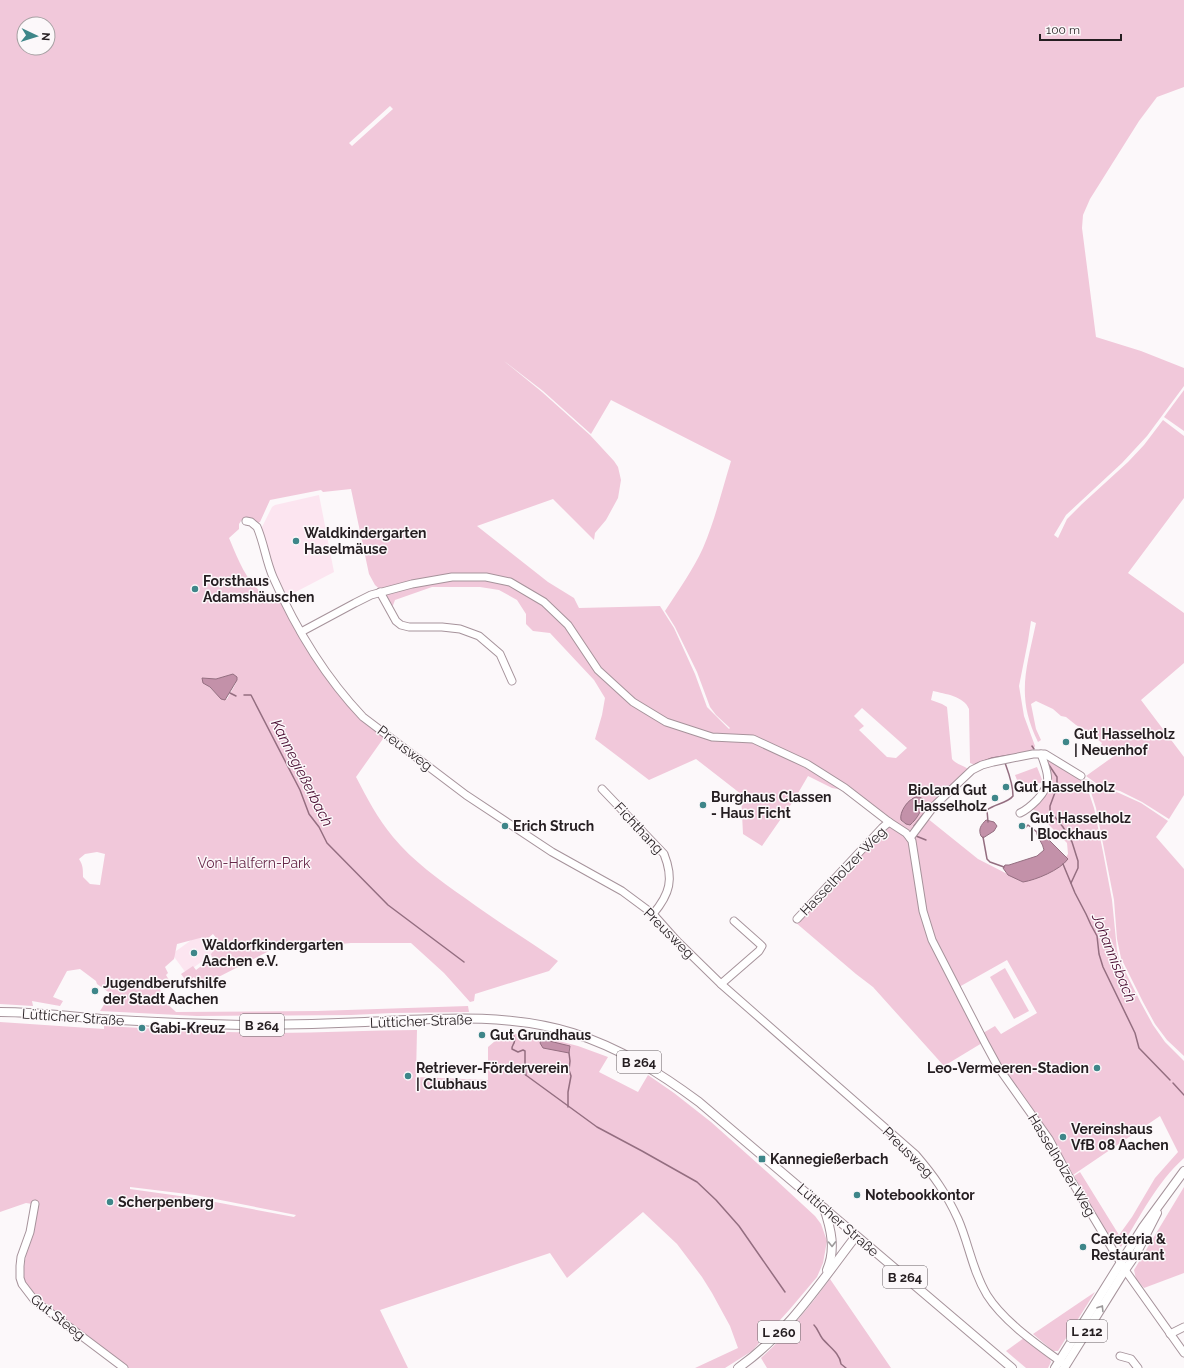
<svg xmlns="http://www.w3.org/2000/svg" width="1184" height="1368" viewBox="0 0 1184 1368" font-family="Raleway,sans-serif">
<rect width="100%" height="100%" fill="#fcf8fa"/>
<g fill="#fce5f0">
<polygon points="319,495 334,572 286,597 271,565 262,531 262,527 272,507 275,505"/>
<polygon points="201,933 215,952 186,973 172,954"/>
</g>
<g fill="#f1c8da" fill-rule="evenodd">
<path d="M0,0H1184V87L1157,97L1139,121L1090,199L1083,215L1082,228L1096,337L1141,351L1184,368V386L1147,436L1122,463L1066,515L1054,535L1058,538L1067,519L1082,504L1128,462L1144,445L1163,420L1184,436V498L1128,573L1184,613V663L1141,700L1184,757V795L1169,819L1142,802L1120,791L1100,786L1086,776L1114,756L1101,745L1102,743L1092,735V734L1076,725L1066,717L1061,716L1053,709L1036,701L1031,704L1036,729L1041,740L1038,742C1016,697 1026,670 1036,623L1031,621L1028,641L1019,686L1024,716L1035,746L1032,752L975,765L970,763L969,709C964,696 945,694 933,691L931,700L942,704L947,707L952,759C957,765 963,765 968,769L971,767L914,827L910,830H907L894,822V821L879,811L843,790L832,788L808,776L794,800L762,846L743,834L741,794L696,759L649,780L595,739L602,715L605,698L594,680L550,633L533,631L526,624V614L517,600L499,590L480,587H432L395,600L392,608L384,593L375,585L369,574L351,489L323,492L321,490L270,500L260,522L257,523L248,519L243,518L239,524V529L229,538C237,556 251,598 276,596L277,593C298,629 316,668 343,700C355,714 370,725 385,736L356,777C367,798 378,819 393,837C413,861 439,880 465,898C495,920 527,940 558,961L549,971L475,994L474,1001L470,1002L444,973L411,943H351L271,950L199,987L200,985L194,977L187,982L181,974L193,966L196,970L212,958L211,954L219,944L218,940L213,934L207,939L200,938L177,944L174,959L165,967L168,973L166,975L169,980L160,989L163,1000L176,1012L317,1011L468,1006L469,1012L392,1013L351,1015L197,1016L100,1011L105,1003L117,998L97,984L96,981L80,969L67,971L53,997L63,1001L60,1006L32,1001L33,1006L0,1004ZM24,24H48V48H24ZM390,106L393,109L352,146L349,143ZM504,361L543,391L591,434L611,400L731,461C722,490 715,520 703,548C693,570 678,591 665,611L675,627L697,672L710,707L716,715L730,728L729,729L707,707L695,674L674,628L660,606L579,608L574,598L548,582L477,526L553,499L594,540L595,533L606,520L618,498L621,480L618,467L614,461L590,435L542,392ZM566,626L588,650L601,668L634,701L667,720L631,704ZM233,674L236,683L227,699L223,700L206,684L202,678L216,679ZM862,708L907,748L896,758L887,757L859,730L864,726L854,716ZM911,798H922L924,802L919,815L910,825L904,823L901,820L903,809ZM97,852L105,854L100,885L90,884L83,877C83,869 83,865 79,859L85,854Z"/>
<polygon points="1184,390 1184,431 1164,417"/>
<path d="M1045,757L1080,778L1086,785L1089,793L1094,808L1103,852L1112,900L1117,950L1119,959L1141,1003L1153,1025L1165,1042L1184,1061V1158C1157,1182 1140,1217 1121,1247L1117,1243L1113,1244L1111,1242L1074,1176L1080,1172L1119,1235L1132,1217L1155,1178L1178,1152L1160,1116L1073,1175L1044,1125L1016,1089L1001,1067L983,1033L995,1026L1001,1034L1037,1013L1007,960L959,987L940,953L925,915L913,837L927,818L978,859L1023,882L1042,876L1068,859L1066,857L1068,854L1067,843L1032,808L1046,791Z"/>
<polygon points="1037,767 1043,782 1021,790 1015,775"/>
<polygon points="1083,779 1089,780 1100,787 1119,793 1141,803 1168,821 1156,837 1184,869 1184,1056 1167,1040 1155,1024 1143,1002 1121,958 1117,939 1114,900 1096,808 1091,792"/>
<polygon points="889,825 904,835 909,840 922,919 982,1043 944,1066 873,987 856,974 795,922"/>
<polygon points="1005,968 1029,1011 1014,1019 990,977"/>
<path d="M0,1022L104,1029V1026C161,1029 218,1033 274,1033C322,1033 369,1030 417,1030L416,1077L488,1080V1047L495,1041L502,1032L551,1039L578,1046L608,1057L599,1072L638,1092L648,1075L674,1093L711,1122L776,1180L815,1216L821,1224L827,1241L823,1263L817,1277L790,1309L752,1351L725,1368H695L738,1348L730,1326L712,1293L702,1277L677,1244L643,1212L567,1278L550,1253L380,1310L408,1368H127L36,1298C33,1294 27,1289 25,1283C19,1269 35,1222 39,1205L26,1203L0,1212ZM130,1187L195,1195L296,1215L294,1217L194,1198L130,1189Z"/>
<polygon points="1184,1187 1184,1273 1144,1288 1136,1279 1134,1270"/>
<path d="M830,1279L891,1368H767L761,1358C787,1335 809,1307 830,1279Z"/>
<polygon points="1095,1292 1058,1351 1053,1351 1033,1334"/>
<polygon points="1024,1338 1050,1359 1051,1362 1048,1368 1026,1368 1006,1351"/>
</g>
<g fill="#c391a9" stroke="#946e80">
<polygon points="233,674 237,677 237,680 225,700 221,699 210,687 203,683 202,678 216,679"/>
<path d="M916,797H920L924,800C923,809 917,819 910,825L906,824L901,820C899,812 908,799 916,797Z"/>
<path d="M986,820L994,822L997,826L994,831L983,838L981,836C978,829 981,825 986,820Z"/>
<path d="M1036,831L1048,839L1068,859C1060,870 1036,880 1023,882L1008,875L1003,868L1005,865H1009L1037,856L1044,850C1043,843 1037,838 1036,831Z"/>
<polygon points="541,1039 570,1046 569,1053 543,1048 540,1043"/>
</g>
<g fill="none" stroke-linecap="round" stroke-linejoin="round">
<g stroke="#946e80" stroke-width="1.5">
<polyline points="230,693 236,696"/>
<polyline points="244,695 251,695 300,790 309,814 319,827 327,843 388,905 464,962"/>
<polyline points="1032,746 1034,749"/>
<polyline points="976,764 992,758 1011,755"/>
<polyline points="1049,765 1057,777 1057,787 1050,806 1050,811 1063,827 1072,842 1078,861 1078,868 1071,883"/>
<polyline points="937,799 946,790"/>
<path d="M988,822L987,810C994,804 1008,803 1013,796C1013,784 1009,774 1005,763"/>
<polyline points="914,826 925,812"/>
<polyline points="1026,827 1028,825 1037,832"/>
<polyline points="916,836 926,840"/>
<polyline points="983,837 987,859 990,862 1004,867"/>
<polyline points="1063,864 1075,893 1086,914 1091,925 1097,936 1099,954 1103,967 1135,1033 1139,1048 1170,1080"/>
<path d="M511,1031L509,1035L511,1037L514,1036C517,1043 511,1045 512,1049L518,1052L523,1050L525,1051V1066L526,1075"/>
<polyline points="512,1065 597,1127 642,1151 697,1182 716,1200 739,1226 785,1292"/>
<polyline points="1173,1083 1184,1095"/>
<polyline points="568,1107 568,1092 571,1076 569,1070 570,1061 569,1053"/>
<path d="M814,1325C818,1329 819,1334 822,1338C828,1346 840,1353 841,1364L846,1368"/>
</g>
<g stroke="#a6939b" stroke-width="9">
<g id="minor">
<path d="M246,521L251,522L257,527C264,543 266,561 273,577C295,627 325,677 363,717L466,795L552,852L622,891L653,914L677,941L721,984L916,1155C934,1176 946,1193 958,1219C969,1244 972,1270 987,1295C1004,1322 1038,1345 1064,1364"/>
<polyline points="380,592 396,621 401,625 409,627 442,627 460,629 479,636 500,654 512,681"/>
<polyline points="301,632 355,603 371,595 412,584 452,577 486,577 510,582 544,602 568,625 598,670 633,702 666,722 712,737 753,739 807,764 845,788 889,822 906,833 910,838 912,841 923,911 932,940 985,1043 998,1067 1049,1139 1068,1175 1125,1270 1184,1353"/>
<path d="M602,789L664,854C674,879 670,894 653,914"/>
<path d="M1020,813C1027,810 1032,805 1037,800C1053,783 1048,773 1041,754"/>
<polyline points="910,838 934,806 972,770 982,765 993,762 1033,754 1045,754 1081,776"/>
<polyline points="797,919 882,828 889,822"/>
<polyline points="721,984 759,951 762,946 734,921"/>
<polyline points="35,1204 30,1232 21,1257 20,1266 20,1278 22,1284 35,1301 124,1368"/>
<polyline points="1170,1334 1184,1327"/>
<polyline points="1120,1356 1131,1359 1138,1368"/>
</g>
</g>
<g stroke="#a6939b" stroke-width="10">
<g id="major">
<path d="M0,1012C34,1012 67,1016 101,1019C148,1022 195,1024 242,1025C283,1025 324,1024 365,1022C433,1019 506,1012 573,1033C620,1048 660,1073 699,1102L1012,1368"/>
<path d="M824,1208C831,1229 836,1249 827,1270"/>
<path d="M738,1368C787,1334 820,1283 856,1236"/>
<polyline points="1055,1368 1143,1227 1184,1171"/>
<polyline points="1064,1368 1125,1270 1136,1254 1157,1213"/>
</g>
</g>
<use href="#minor" stroke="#fff" stroke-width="7"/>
<use href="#major" stroke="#fff" stroke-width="8"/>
</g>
<defs><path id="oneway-chevron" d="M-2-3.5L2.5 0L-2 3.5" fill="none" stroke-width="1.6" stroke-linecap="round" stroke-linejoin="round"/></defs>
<g stroke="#9d9a9b">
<use href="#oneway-chevron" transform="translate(832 1244) rotate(89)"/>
<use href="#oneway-chevron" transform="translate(1101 1308) rotate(-58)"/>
</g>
<g fill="#3e8689" stroke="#fcf8fa" stroke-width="1.5">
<circle cx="296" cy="541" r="4"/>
<circle cx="195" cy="589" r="4"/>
<circle cx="1066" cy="742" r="4"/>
<circle cx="1006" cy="787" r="4"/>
<circle cx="995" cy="798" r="4"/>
<circle cx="703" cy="805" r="4"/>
<circle cx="505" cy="826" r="4"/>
<circle cx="1022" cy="826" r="4"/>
<circle cx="194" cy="953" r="4"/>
<circle cx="95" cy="991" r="4"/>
<circle cx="142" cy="1028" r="4"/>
<circle cx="482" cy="1035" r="4"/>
<circle cx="1097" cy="1068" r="4"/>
<circle cx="408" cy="1076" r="4"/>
<circle cx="1063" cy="1137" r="4"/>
<rect x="758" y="1155" width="8" height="8" rx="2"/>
<circle cx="857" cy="1195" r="4"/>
<circle cx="110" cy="1202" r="4"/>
<circle cx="1083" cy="1247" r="4"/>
</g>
<g text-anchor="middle" stroke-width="3" stroke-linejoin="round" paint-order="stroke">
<g fill="#fcf8fa" stroke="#665f62" stroke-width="1">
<rect x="240" y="1014" width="44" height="22" rx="3"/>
<rect x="617" y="1051" width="44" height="22" rx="3"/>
<rect x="883" y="1266" width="44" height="22" rx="3"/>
<rect x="1067" y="1320" width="40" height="22" rx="3"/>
<rect x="758" y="1321" width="42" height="22" rx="3"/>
</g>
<g font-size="13" font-weight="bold" fill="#251e21">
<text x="262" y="1030">B 264</text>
<text x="639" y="1067">B 264</text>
<text x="905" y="1282">B 264</text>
<text x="1087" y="1336">L 212</text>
<text x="779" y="1337">L 260</text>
</g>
<g font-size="14" font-weight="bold" fill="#251e21" stroke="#fcf8fa" text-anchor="start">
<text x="304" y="538">Waldkindergarten<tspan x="304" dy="16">Haselmäuse</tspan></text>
<text x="203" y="586">Forsthaus<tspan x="203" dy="16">Adamshäuschen</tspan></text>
<text x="1074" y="739">Gut Hasselholz<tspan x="1074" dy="16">| Neuenhof</tspan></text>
<text x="1014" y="792">Gut Hasselholz</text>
<text x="987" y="795" text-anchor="end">Bioland Gut<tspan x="987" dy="16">Hasselholz</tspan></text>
<text x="711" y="802">Burghaus Classen<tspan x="711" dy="16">- Haus Ficht</tspan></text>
<text x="1030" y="823">Gut Hasselholz<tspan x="1030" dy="16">| Blockhaus</tspan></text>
<text x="513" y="831">Erich Struch</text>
<text x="202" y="950">Waldorfkindergarten<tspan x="202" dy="16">Aachen e.V.</tspan></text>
<text x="103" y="988">Jugendberufshilfe<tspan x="103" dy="16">der Stadt Aachen</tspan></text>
<text x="150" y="1033">Gabi-Kreuz</text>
<text x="490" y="1040">Gut Grundhaus</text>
<text x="416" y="1073">Retriever-Förderverein<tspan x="416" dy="16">| Clubhaus</tspan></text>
<text x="1089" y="1073" text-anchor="end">Leo-Vermeeren-Stadion</text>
<text x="1071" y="1134">Vereinshaus<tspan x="1071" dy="16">VfB 08 Aachen</tspan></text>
<text x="770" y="1164">Kannegießerbach</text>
<text x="865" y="1200">Notebookkontor</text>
<text x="118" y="1207">Scherpenberg</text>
<text x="1091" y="1244">Cafeteria &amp;<tspan x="1091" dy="16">Restaurant</tspan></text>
</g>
<g font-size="14" fill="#251e21" stroke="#fcf8fa">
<text transform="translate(405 748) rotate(37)" y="5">Preusweg</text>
<text transform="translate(639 828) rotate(47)" y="5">Fichthang</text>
<text transform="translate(843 871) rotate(-46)" y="5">Hasselholzer Weg</text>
<text transform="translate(669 933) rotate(45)" y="5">Preusweg</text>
<text transform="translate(73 1017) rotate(4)" y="5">Lütticher Straße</text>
<text transform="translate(421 1021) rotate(-2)" y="5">Lütticher Straße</text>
<text transform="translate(908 1152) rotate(45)" y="5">Preusweg</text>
<text transform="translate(1062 1165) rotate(59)" y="5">Hasselholzer Weg</text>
<text transform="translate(838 1220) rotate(41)" y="5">Lütticher Straße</text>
<text transform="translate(58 1317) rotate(38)" y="5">Gut Steeg</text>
</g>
<g font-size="14" fill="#67294a" stroke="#fcf8fa">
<text x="254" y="868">Von-Halfern-Park</text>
</g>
<g font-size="15" font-style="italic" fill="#4a0d32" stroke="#fcf8fa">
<text transform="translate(302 773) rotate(63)" y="5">Kannegießerbach</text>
<text transform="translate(1114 958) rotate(68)" y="5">Johannisbach</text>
</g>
</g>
<g transform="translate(36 36) rotate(94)"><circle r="19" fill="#fcf8fa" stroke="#a6a1a3"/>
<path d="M0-3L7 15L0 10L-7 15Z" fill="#3e8689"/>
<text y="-6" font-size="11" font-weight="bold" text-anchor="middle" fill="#251e21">N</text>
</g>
<path d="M1040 34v6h81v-6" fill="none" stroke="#251e21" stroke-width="2"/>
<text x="1046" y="34" font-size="12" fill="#251e21" stroke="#fcf8fa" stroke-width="3" paint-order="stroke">100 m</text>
</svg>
